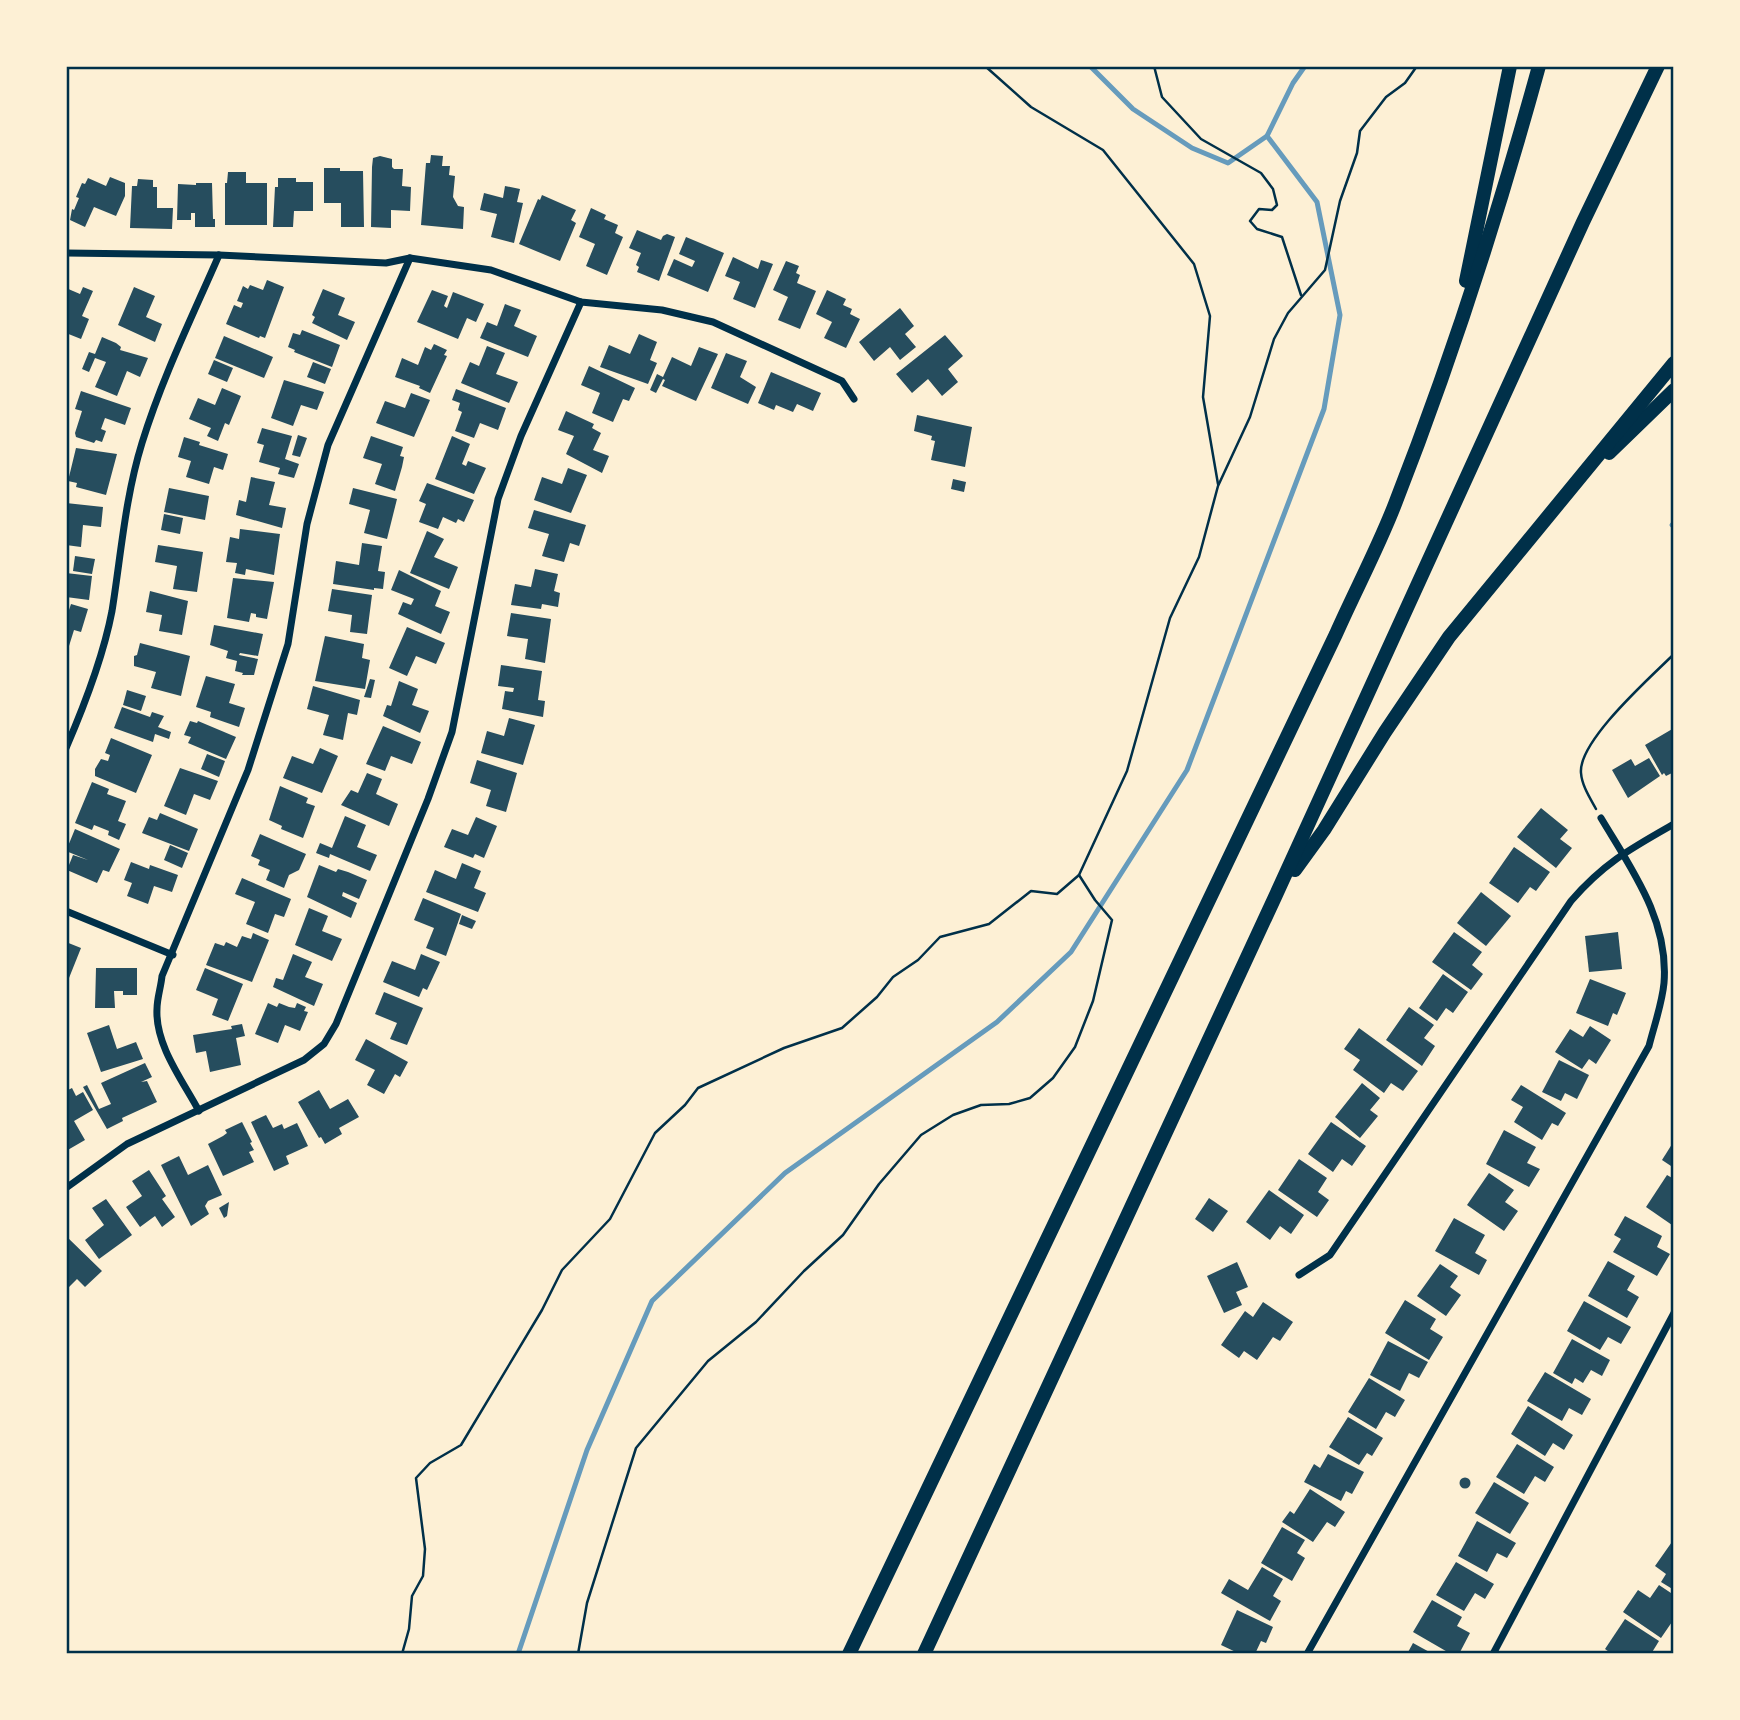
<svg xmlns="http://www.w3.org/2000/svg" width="1740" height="1720" viewBox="0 0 1740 1720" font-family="Inter,sans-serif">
<rect width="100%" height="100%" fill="#fdf0d5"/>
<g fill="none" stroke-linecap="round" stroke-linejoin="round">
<g stroke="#669bbc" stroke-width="5">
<polyline points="1090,66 1133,109 1192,148 1228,163 1267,136 1293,83 1305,66"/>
<polyline points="1672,525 1674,523"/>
<polyline points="518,1654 587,1450 652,1301 785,1173 997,1022 1071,952 1187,770 1324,409 1340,315 1317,202 1267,136"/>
</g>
</g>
<g fill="#264d5e">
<polygon points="431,155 443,156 442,166 450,166 449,175 455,176 453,197 458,206 464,207 463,229 421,225 426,163 430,163"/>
<polygon points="380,156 392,159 392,167 394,169 403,169 402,186 411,187 410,211 391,210 391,228 371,227 372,167 373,158"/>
<polygon points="324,168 340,168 340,171 363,171 364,227 341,227 341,203 324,203"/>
<polygon points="228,172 246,172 246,183 267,183 267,225 225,225 225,183 227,183"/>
<polygon points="110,177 125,183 125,196 116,216 94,207 85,227 70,220 72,209 74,210 79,198 76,197 82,183 85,184 88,178 106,186"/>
<polygon points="278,178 296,178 296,182 313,182 313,211 294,211 293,227 273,227 275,187 278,187"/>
<polygon points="138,179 153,180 153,187 157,187 157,208 173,208 172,229 130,228 132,186 137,186"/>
<polygon points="196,183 212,183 213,219 215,219 215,227 195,227 195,213 191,213 191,220 177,220 178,184 196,185"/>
<polygon points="505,186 520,189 517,202 523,203 514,243 491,237 497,214 480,210 484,193 503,198"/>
<polygon points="542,195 576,210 571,220 576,223 560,261 519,244 538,199 540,200"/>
<polygon points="591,208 606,215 604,219 618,225 615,233 623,237 607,275 586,266 595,244 579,237"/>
<polygon points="637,230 661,240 663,236 667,234 675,237 659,281 637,272 639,267 636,265 641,253 629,248"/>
<polygon points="686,237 724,253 708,292 667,275 674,259 692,267 695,261 679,254"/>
<polygon points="733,257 758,269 761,260 773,264 755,308 733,299 740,282 725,276"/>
<polygon points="786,261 799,266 796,273 800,275 797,283 816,291 800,329 778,320 788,297 773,290"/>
<polygon points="267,280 284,287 265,338 260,336 259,338 226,324 234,305 241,308 243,303 237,301 243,286 248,289 250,285 263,290"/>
<polygon points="83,287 93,291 82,316 89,319 81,339 66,333 66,288 80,294"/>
<polygon points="134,287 155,296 146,317 162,324 155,342 118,325"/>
<polygon points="323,289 345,298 338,315 355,322 347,340 312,323 315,317 312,315"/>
<polygon points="432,290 448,296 444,306 447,308 453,292 484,304 476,322 467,318 458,339 417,322"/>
<polygon points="827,290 846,299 843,305 852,309 850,314 860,319 846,348 824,338 832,322 816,314"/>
<polygon points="505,304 521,310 514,326 537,336 528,357 480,338 487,322 497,326"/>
<polygon points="900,308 914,326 905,334 916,347 900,360 890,347 874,361 859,342"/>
<polygon points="302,330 340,345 332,367 294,352 295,350 288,347 293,333 300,335"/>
<polygon points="639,334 657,342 650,360 657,363 648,384 600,367 609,345 630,354"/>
<polygon points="945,335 963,356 948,369 958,382 942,396 928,379 912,393 896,374"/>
<polygon points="224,336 273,357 264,378 215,358"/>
<polygon points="102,337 116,343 121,347 120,350 148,358 140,377 127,371 117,396 95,387 106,362 95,358 89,372 82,369 89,352 95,354"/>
<polygon points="434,344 447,350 444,355 447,356 430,393 419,388 420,386 395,377 402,358 418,365 425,347 431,350"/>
<polygon points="487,346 505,353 496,374 518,382 509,403 461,383 470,362 479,366"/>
<polygon points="699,347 718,354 696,401 662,386 665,380 663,379 656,393 650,390 657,374 663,377 672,357 691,366"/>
<polygon points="726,353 747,361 740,377 756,387 748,404 711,388"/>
<polygon points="214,360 233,368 227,382 208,374"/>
<polygon points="313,362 331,369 325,384 307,377"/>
<polygon points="589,366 635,388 629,401 623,399 613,422 592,413 600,393 581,385"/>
<polygon points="771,372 821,393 813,411 797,404 793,412 776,405 774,410 758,403"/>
<polygon points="284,380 324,392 317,410 301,405 293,426 271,418"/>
<polygon points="222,388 241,396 229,425 225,423 218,441 207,436 211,428 189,419 198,398 215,405"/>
<polygon points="456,389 506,408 498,430 480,423 474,438 455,431 462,412 458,410 460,403 452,400"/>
<polygon points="81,391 131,408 125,425 105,418 101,429 106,431 102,442 96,440 94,443 76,437 75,433 82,411 75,409"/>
<polygon points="411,393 430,400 414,437 376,423 385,401 405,408"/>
<polygon points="566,411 594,424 592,428 601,433 593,450 609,456 602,473 566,454 574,436 558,430"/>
<polygon points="917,415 972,427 965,467 931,460 935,441 931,440 932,436 914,431"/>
<polygon points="262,428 292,436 285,459 299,464 294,478 278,474 280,468 259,462 264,445 257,443"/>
<polygon points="298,435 307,438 300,457 292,455"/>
<polygon points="371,436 403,447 400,456 404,457 402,467 395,491 375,484 382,464 363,458"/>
<polygon points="452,436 470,444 462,464 466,466 468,461 486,468 474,494 435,479"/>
<polygon points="184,437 200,442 199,445 228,454 223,470 214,467 209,484 186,477 191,461 178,457"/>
<polygon points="76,448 117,454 106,495 76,487 77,483 68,481"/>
<polygon points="568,468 587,475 571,513 534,500 542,477 562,484"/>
<polygon points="251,477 275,482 269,505 286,508 282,528 236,515 239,500 246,502"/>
<polygon points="953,479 966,482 964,492 951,489"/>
<polygon points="427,483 474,500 464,522 458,519 456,523 443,517 438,529 419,522 426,504 419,501"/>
<polygon points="169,488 209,496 205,520 164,512"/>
<polygon points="353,488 397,499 387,539 364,533 370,510 349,504"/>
<polygon points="66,503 103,507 101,527 83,525 81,547 66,545"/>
<polygon points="534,510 586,525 579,546 570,543 564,562 542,556 549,534 528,528"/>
<polygon points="164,514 183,518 180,534 161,530"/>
<polygon points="240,529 280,534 274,575 246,569 245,575 235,573 237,563 226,562 230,537 239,539"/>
<polygon points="427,531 444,539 434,557 458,567 449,589 410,573"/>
<polygon points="362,543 382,546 378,571 385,572 383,589 374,588 374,590 333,584 336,561 359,565"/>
<polygon points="158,545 203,552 197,592 173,589 177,566 155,562"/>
<polygon points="75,556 95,559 92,574 73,571"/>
<polygon points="535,569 558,574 554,591 560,593 558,607 542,604 541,609 511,605 515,584 531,587"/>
<polygon points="399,570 441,591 435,606 450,612 441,634 398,614 403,602 411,605 414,599 391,590"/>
<polygon points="66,573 92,576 89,600 66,597"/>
<polygon points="233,578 274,582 267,619 256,617 256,614 251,613 249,622 227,618"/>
<polygon points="332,589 372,595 367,634 350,632 352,615 328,611"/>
<polygon points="150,591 188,601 182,635 159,631 162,615 146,612"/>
<polygon points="71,604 88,609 81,632 74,630 69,646 66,645 66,610 69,610"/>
<polygon points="511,613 551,619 545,663 525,659 528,639 507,636"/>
<polygon points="214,625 263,634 258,656 240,653 239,655 258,659 254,675 242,675 243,673 235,671 237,661 226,658 228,651 210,645"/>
<polygon points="407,627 445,643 436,664 416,656 407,676 389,668"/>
<polygon points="325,636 364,644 362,658 370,660 365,689 315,681"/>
<polygon points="140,643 190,656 181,696 151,688 156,672 134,666 134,656 137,655"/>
<polygon points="501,665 542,671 538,700 545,701 543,717 502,709 505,691 513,692 514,688 498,686"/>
<polygon points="206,676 235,684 229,703 245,708 239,727 210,717 211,712 196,707"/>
<polygon points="370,679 375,680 371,698 364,697"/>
<polygon points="399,681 418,689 412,705 429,711 420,733 383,716 387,705 391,706"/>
<polygon points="313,686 360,700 357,715 348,713 343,740 323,735 329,715 307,709"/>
<polygon points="127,690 146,696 141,711 123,705"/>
<polygon points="122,707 150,717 152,712 164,716 158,727 171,732 169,739 155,734 153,742 114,728"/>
<polygon points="509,718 535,725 523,765 481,753 487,731 504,736"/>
<polygon points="190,721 197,723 198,721 236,737 226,759 188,743 191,737 184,735"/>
<polygon points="383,726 421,742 412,764 391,756 385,771 366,764"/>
<polygon points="1674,728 1674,772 1666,776 1664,773 1662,775 1645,745"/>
<polygon points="111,738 152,755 136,793 95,776 95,769 101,759 108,761 110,755 105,753"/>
<polygon points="320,748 338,756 322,793 283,778 292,756 313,764"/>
<polygon points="207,754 225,761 219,777 201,769"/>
<polygon points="1649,758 1660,776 1628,798 1612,770 1631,759 1635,766"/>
<polygon points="477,760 517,773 506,812 486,806 491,790 470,783"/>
<polygon points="180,768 218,781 210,800 194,794 186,815 164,806"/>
<polygon points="367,773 382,779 376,794 398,804 389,826 341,805 351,790 358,793"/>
<polygon points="92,782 109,789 107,794 126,801 118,821 126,824 119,840 108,835 109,831 94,825 92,830 75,823"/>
<polygon points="280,786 308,798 306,803 315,806 303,838 281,829 282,826 269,820"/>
<polygon points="1541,808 1568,830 1560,839 1572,848 1556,868 1517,837"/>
<polygon points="160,813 198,829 189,851 142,833 149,817 157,820"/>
<polygon points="345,816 366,825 357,847 377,855 370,871 330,854 329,858 316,853 320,843 332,848"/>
<polygon points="476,817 497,826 484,858 475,854 473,858 444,847 452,829 468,835"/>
<polygon points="75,829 120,849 109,872 103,870 97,883 67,870 73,855 88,860 66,851"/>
<polygon points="260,834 306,854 299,870 289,875 284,888 266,880 270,870 258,865 260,860 251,856"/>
<polygon points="170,845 188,853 182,868 164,860"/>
<polygon points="1514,847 1550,872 1536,891 1530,887 1518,903 1489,883"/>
<polygon points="131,862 149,869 150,865 178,875 172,892 154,886 148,904 127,896 132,883 124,880"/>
<polygon points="462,863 481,871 474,888 486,893 478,912 426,892 435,870 456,879"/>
<polygon points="319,865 336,872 338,869 348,872 367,880 359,899 343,892 342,896 357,903 351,918 307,897"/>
<polygon points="242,878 291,899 284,917 275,914 268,933 246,924 255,902 235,894"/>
<polygon points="1481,892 1511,916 1486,946 1457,923"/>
<polygon points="423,898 461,914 446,956 426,948 434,928 414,920"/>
<polygon points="309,908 328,916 322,931 342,939 332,961 295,945"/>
<polygon points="462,915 476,921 472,929 459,924"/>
<polygon points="1454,932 1482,952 1472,965 1483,974 1471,990 1432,962"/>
<polygon points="1618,932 1622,969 1589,972 1585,936"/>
<polygon points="253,933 269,940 252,982 206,965 215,943 224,946 226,942 237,947 242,936 251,939"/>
<polygon points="66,942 81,948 69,978 66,977"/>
<polygon points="293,954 312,962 305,977 323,984 314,1006 273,987 276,978 283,980"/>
<polygon points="421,954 440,962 427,990 423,988 419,997 383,982 392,961 415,970"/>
<polygon points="96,968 137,968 137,995 123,995 123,991 114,991 115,1008 95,1008"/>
<polygon points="205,968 243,984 228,1021 212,1015 218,999 196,990"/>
<polygon points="1443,974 1468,992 1453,1013 1446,1008 1437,1021 1419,1008"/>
<polygon points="1590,979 1626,993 1617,1015 1613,1013 1608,1026 1576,1013"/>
<polygon points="384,992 423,1008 407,1045 390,1039 397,1023 375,1014"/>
<polygon points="268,1003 277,1007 279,1003 289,1007 295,1008 297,1003 306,1007 304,1011 308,1012 300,1031 285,1025 278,1043 255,1034"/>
<polygon points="1409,1007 1434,1025 1424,1038 1435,1046 1422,1066 1386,1040"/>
<polygon points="242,1024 245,1036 236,1038 241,1065 210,1072 206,1051 196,1053 193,1035 232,1029 231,1026"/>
<polygon points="109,1025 117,1049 136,1042 143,1059 101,1072 87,1033"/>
<polygon points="1590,1026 1611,1040 1596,1064 1589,1059 1582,1069 1555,1052 1570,1029 1583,1037"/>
<polygon points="1359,1028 1418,1071 1403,1091 1391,1083 1384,1093 1353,1070 1360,1060 1344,1049"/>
<polygon points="366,1039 408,1062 400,1077 395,1074 384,1094 367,1085 375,1070 355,1060"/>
<polygon points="1559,1060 1589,1075 1577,1099 1565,1093 1561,1101 1542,1092"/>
<polygon points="145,1063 152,1077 141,1082 147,1081 157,1102 122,1118 123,1121 107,1129 83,1087 87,1085 99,1109 111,1104 101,1083"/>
<polygon points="1362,1083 1380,1098 1370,1110 1378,1116 1360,1138 1335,1117"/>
<polygon points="1521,1085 1566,1113 1558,1126 1552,1123 1542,1140 1514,1122 1523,1107 1511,1100"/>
<polygon points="72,1088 76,1096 83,1092 93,1110 74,1121 85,1140 66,1151 66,1091"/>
<polygon points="319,1090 330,1109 348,1099 359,1117 339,1128 342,1134 325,1144 321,1137 319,1138 298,1102"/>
<polygon points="266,1115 273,1128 282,1124 284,1129 297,1123 308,1146 286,1156 289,1164 274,1171 251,1122"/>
<polygon points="242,1122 252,1142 250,1143 254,1150 249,1152 254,1162 223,1176 208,1144 223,1136 227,1133 225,1130"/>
<polygon points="1331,1122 1366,1146 1352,1166 1342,1159 1333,1172 1308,1154"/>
<polygon points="1504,1130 1536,1147 1527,1163 1540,1169 1529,1187 1486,1164"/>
<polygon points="1674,1141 1674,1168 1662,1160"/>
<polygon points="179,1156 188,1175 208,1165 222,1195 208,1201 205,1206 209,1214 191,1226 161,1165"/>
<polygon points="1299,1159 1327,1178 1318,1192 1329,1200 1317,1217 1278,1190"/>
<polygon points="149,1170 166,1196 162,1199 175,1217 162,1227 155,1216 140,1227 126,1207 142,1196 132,1181"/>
<polygon points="1489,1173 1514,1190 1505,1202 1518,1211 1504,1231 1467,1205"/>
<polygon points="1667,1175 1674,1179 1672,1225 1646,1207"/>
<polygon points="1269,1190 1304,1215 1291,1234 1280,1226 1270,1240 1246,1222"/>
<polygon points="1209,1198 1228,1211 1213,1232 1195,1219"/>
<polygon points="106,1199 132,1235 99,1259 85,1240 104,1225 92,1208"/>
<polygon points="229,1202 227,1216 224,1218 219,1208"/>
<polygon points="1625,1216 1662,1236 1657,1247 1670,1254 1657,1276 1613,1252 1621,1239 1614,1235"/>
<polygon points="1454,1218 1485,1235 1475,1253 1487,1260 1479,1275 1435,1251"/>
<polygon points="66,1236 102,1271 85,1287 77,1279 66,1290"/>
<polygon points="1608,1261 1635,1276 1627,1290 1639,1297 1627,1318 1588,1296"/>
<polygon points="1237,1262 1248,1287 1236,1292 1242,1305 1224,1313 1207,1276"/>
<polygon points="1440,1264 1458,1276 1450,1287 1461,1295 1446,1316 1417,1296"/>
<polygon points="1405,1300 1436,1319 1430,1329 1443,1337 1429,1360 1385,1333"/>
<polygon points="1584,1301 1631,1327 1621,1344 1608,1337 1600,1350 1567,1331"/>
<polygon points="1263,1302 1293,1322 1280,1341 1273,1337 1257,1360 1244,1351 1239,1358 1221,1345 1245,1311 1253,1317"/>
<polygon points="1572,1339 1610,1360 1602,1376 1591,1370 1583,1383 1575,1378 1572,1384 1553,1373"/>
<polygon points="1388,1341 1428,1362 1419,1378 1409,1373 1400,1391 1370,1375"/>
<polygon points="1545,1372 1591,1399 1582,1415 1569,1408 1562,1421 1527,1401"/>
<polygon points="1369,1378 1405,1400 1395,1417 1386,1412 1376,1429 1348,1412"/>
<polygon points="1528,1406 1573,1435 1564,1450 1553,1443 1545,1456 1511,1434"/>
<polygon points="1348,1417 1383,1438 1372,1456 1367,1453 1359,1465 1329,1447"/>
<polygon points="1517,1444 1554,1467 1545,1482 1535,1476 1524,1494 1496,1477"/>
<polygon points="1328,1454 1364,1472 1352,1494 1346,1491 1341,1501 1304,1482 1314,1464 1320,1468"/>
<circle cx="1465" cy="1483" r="5.5"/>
<polygon points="1494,1482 1529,1503 1510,1534 1475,1513"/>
<polygon points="1310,1489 1345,1512 1335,1527 1327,1522 1313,1542 1282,1522 1290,1511 1294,1514"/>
<polygon points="1477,1521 1516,1543 1507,1558 1497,1553 1487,1572 1458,1556"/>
<polygon points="1282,1527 1305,1540 1297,1553 1305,1558 1292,1581 1261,1563"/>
<polygon points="1674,1539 1674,1590 1661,1582 1666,1574 1655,1566"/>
<polygon points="1456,1562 1494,1584 1485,1599 1475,1593 1464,1611 1436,1595"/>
<polygon points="1262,1567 1283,1579 1273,1596 1281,1601 1270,1621 1221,1593 1229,1579 1248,1590"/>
<polygon points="1659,1585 1674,1595 1674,1619 1661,1638 1623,1612 1638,1590 1650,1598"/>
<polygon points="1432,1600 1462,1617 1457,1626 1470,1633 1459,1654 1451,1654 1413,1632"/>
<polygon points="1237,1610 1273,1627 1266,1643 1261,1641 1255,1654 1240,1654 1221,1645"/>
<polygon points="1625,1619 1659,1641 1651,1654 1612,1654 1605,1649"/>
<polygon points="1413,1643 1433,1654 1407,1654"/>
</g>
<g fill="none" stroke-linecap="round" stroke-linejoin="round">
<g stroke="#003049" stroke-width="2.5">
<polyline points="985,66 1031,107 1103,150 1194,264 1210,316 1203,397 1218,484"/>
<polyline points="1154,66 1162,97 1201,139 1261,173 1273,189 1277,205 1272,210 1259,209 1250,221 1257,229 1282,237 1301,295"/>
<path d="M1596,809C1590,798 1582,786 1581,773C1578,741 1651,677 1674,654"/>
<polyline points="1079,875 1127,771 1170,618 1199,557 1218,486 1250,417 1274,339 1288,313 1325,270 1340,201 1357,153 1360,131 1386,97 1405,83 1417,66"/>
<polyline points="402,1654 409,1629 412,1596 423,1576 425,1549 416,1478 430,1463 461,1445 542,1310 562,1270 610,1219 655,1133 685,1105 698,1088 784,1048 842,1028 877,997 893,977 918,960 940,937 989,924 1031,891 1057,894 1079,875 1095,900 1112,920 1093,1001 1075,1047 1053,1078 1030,1098 1009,1104 981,1105 953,1115 921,1135 879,1184 843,1235 804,1271 756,1322 708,1361 636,1448 587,1603 578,1654"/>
</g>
<g stroke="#003049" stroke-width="7">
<polyline points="66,253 219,255 386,263 410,258 491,270 581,302 662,310 713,322 842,381 854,399"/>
<path d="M66,748C85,704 103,658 112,611C121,555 125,498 142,443C162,378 192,317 219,255"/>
<polyline points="66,911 173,955"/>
<path d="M199,1111C183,1081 155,1045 157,1009C157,998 161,987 162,976L248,770L288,644L307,524L328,445L410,258"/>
<polyline points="66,1188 127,1144 304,1060 324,1044 336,1024 428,799 452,732 498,499 521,436 581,302"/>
<path d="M1299,1275L1330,1255L1571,901C1604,863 1630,849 1674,824"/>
<path d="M1307,1654L1649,1046C1654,1026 1662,1004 1664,983C1669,920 1632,870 1601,818"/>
<polyline points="1493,1654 1674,1313"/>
</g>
<g stroke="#003049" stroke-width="14">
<polyline points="1466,281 1510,66"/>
<polyline points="1609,453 1674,390"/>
<polyline points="1295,870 1324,830 1385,732 1449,637 1674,363"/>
<path d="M849,1654L1336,634C1355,591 1378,548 1395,504C1451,361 1498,215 1539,66"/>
<polyline points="924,1654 1275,897 1583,222 1658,66"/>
</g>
</g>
<rect width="1740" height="1720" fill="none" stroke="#fdf0d5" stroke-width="136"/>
<rect x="68" y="68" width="1604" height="1584" fill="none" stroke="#003049" stroke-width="2.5"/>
</svg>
